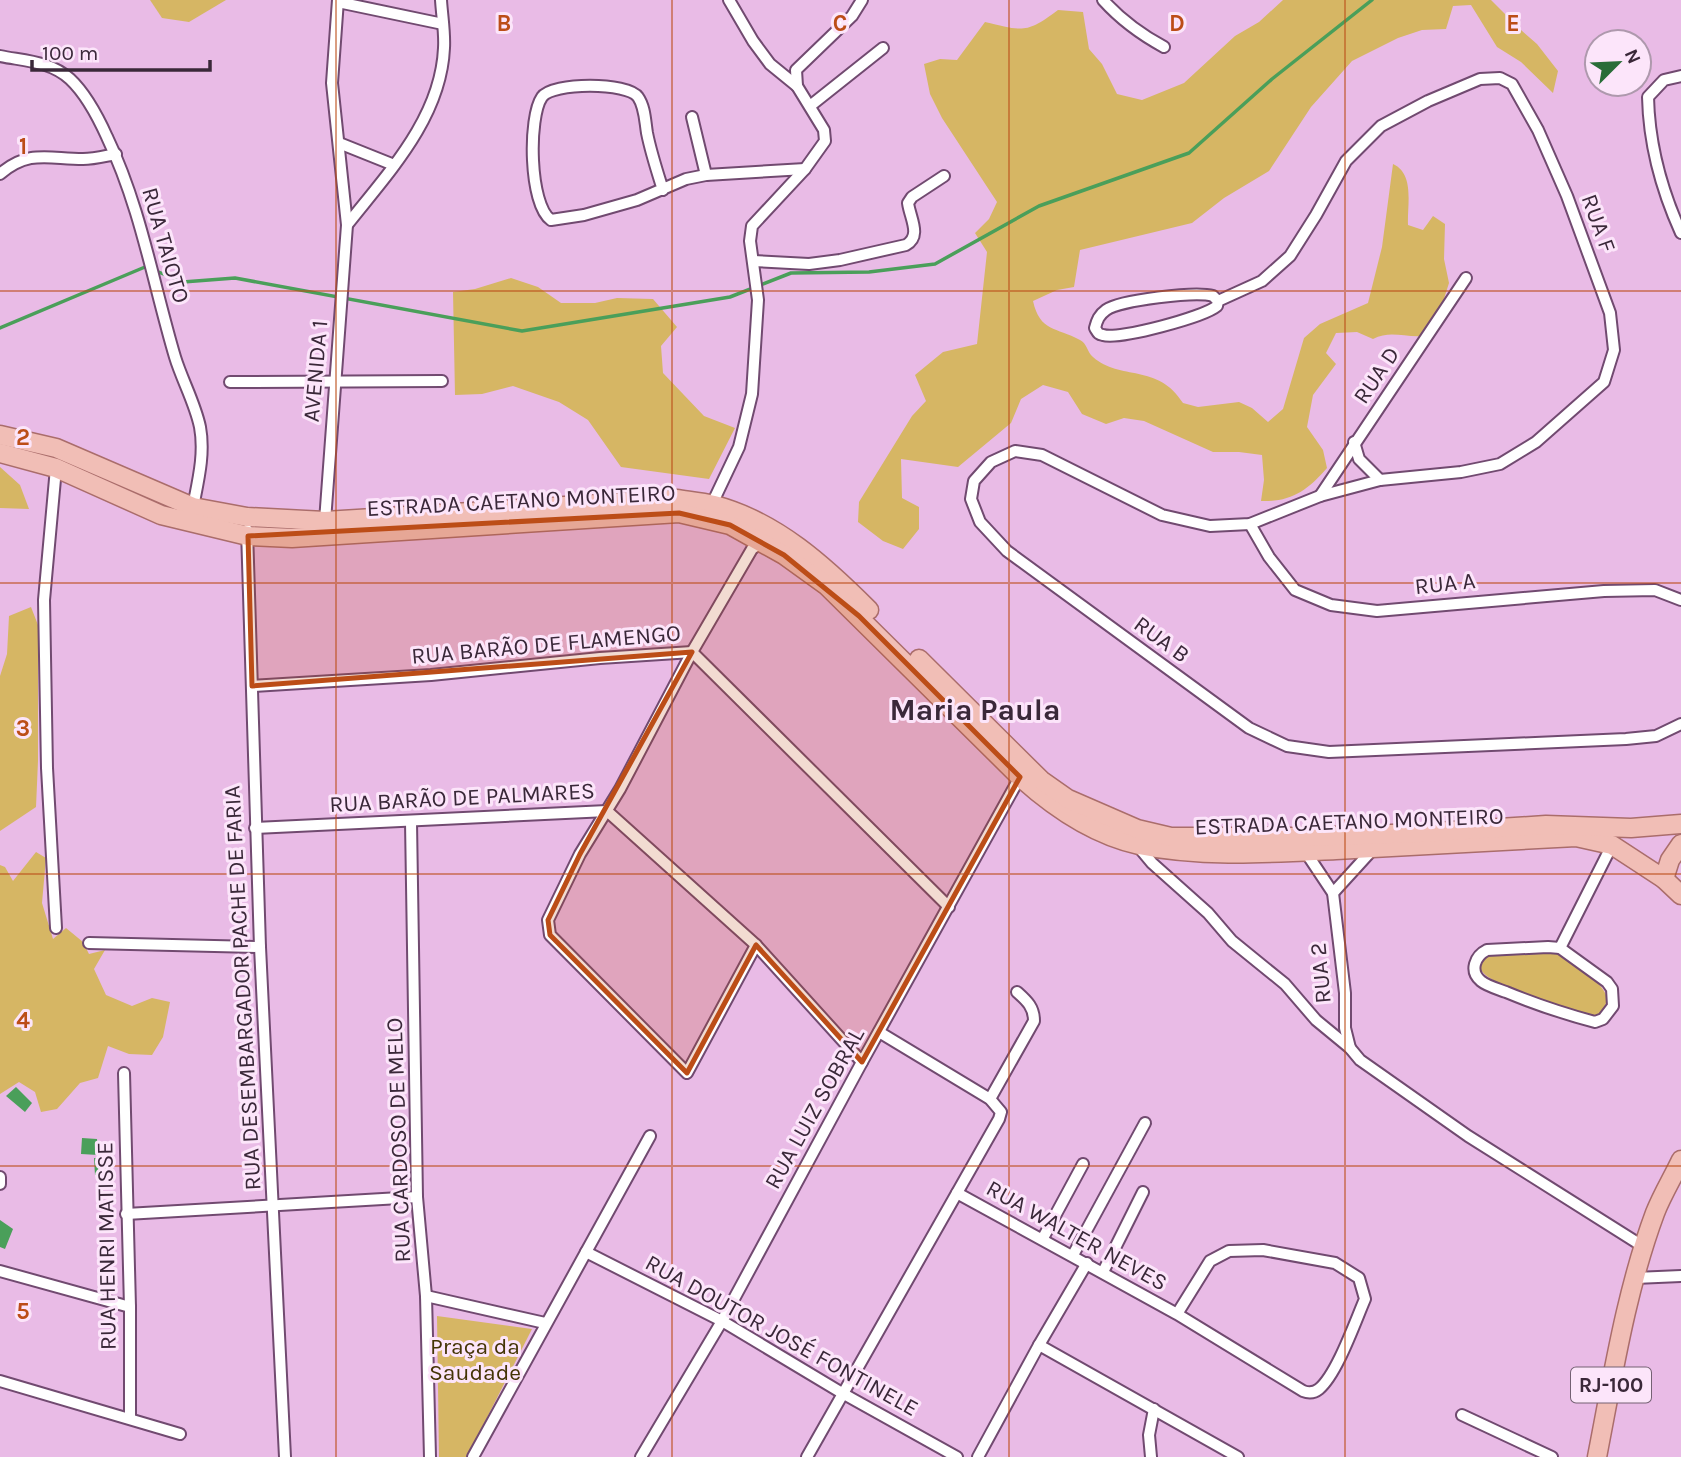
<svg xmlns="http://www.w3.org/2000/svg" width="1681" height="1457" viewBox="0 0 1681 1457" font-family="Karla,sans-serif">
<rect width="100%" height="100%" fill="#e9bbe6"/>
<g fill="#d6b664">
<polygon points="150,0 226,0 189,22 162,18"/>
<path d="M1283,0H1491L1521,30L1537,44L1558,71L1553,93L1521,62L1497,47L1471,5L1453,6L1446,29L1422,30L1398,38L1352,61L1311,107L1269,171L1224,198L1192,223L1080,250L1074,287L1057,290L1033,301C1040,332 1056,327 1080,340C1087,343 1087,352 1093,357C1120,381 1158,363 1183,403L1198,407L1239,402L1252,408L1268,422L1283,409L1304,338L1320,324L1368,303L1382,247L1393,164C1415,174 1407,205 1408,225L1423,230L1433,216L1445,224L1444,259L1449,283L1441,308L1425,336C1404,338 1391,330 1373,339L1357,332L1336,333L1326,353L1336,364L1313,395L1307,427L1323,450L1327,468C1307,491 1291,502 1261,501L1264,480L1262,455L1239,452H1213L1144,421L1124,418L1106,424L1082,414L1068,392L1043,385L1021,399L1011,423L958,467L901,459L902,498L919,507V529L903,549L883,541L858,522L859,502L912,416L926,401L915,375L943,352L977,344L987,252L975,233L989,219L997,202L942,118L930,94L924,64L940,59L957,60L985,22C1023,31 1026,34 1058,10L1083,12L1089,49L1102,64L1117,94L1142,100L1184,83L1235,36L1259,22Z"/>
<polygon points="511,278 538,287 561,303 595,303 617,298 653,299 677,327 661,346 663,373 704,416 735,428 709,479 621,467 588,420 559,402 513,386 482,394 455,395 453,292 475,289"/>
<polygon points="0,467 20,485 29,509 0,508"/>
<polygon points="31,607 38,625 38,761 36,807 0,831 0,676 7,654 9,616"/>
<polygon points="36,852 46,858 42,903 53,939 66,928 83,942 89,954 105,950 94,969 106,995 132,1006 152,998 170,1002 163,1037 152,1055 129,1054 108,1046 98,1078 80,1083 57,1109 41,1112 35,1092 19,1082 0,1094 0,865 5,867 13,881"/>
<path d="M1553,952C1568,956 1604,982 1607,998C1606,1006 1603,1012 1595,1016C1573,1010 1487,987 1480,968L1482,960L1488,956Z"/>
<polygon points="437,1316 532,1329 467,1457 439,1457"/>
</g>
<g fill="#4a9f5a">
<polygon points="16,1087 32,1103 25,1112 6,1096"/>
<polygon points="82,1138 97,1139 98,1155 81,1154"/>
<polygon points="94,1158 112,1159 112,1174 95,1175"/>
<polygon points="0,1220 13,1229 5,1249 0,1247"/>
</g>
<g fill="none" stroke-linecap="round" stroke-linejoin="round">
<g stroke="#4a9f5a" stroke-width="3.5">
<polyline points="156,271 183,282 235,278 522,331 730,297 791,273 869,272 935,264 1039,206 1189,153 1272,79 1372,0"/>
<polyline points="0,328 145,267 149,268"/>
</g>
<g stroke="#714a70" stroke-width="14">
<g id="street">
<polyline points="729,0 753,41 770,64 797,86"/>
<path d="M1103,0C1121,20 1140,34 1164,47"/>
<polyline points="338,2 443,24"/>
<path d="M0,56C25,61 50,61 70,79C86,94 98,117 107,137C141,208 153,283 175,357C182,380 195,403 200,427C205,454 198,481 193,507"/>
<path d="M1681,76L1664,80L1648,97C1649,143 1662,191 1681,233"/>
<polyline points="810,106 883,48"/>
<polyline points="692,117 706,175"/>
<polyline points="339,143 394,165"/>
<path d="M0,174C29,149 49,159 83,159C94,159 105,156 116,154"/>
<path d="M663,190C657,171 651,153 647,133C645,121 645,107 638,97C628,82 552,82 542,97C528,117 529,205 551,220L584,215L637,200L686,179L706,175L805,169"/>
<path d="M347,225C388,173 441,118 444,48C445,33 442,16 441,0"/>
<path d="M753,261L809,264L840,260L906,245C922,236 910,218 908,203L912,197L944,176"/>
<path d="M1218,301L1217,306C1204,317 1119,340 1103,335C1098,334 1098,333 1095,328C1097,320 1099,315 1106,310C1120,300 1196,291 1213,296L1218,301L1262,281L1290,256L1316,215L1346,161L1381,126L1428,101L1480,79L1500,78L1512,84L1538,130L1567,196L1610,313L1614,350L1604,382L1536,442L1500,464L1461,472L1380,480L1320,496L1250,524L1210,526L1162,515L1042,455L1015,451L991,462L974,481L971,499L980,522L1007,551L1249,728L1287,746L1329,752L1626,739L1656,736L1681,724"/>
<polyline points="230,382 442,381"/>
<polyline points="1354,442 1359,459 1380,480"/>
<polyline points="56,468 44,600 47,768 56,928"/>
<polyline points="1320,496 1466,278"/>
<polyline points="712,504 739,447 752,394 758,300 750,241 752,226 805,169 825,141 824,130 797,86 796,70 852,16 862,0"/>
<polyline points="325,521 347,225 332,83 338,0"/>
<polyline points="1250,524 1269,557 1295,590 1331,605 1377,611 1604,591 1655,590 1681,600"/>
<polyline points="247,530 260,947 285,1457"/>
<polyline points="252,686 431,675 600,658 692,652 949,907"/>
<polyline points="411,822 417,1197 426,1296 430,1457"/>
<polyline points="255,828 607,811 756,945 862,1062"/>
<polyline points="1137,845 1152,863 1208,913 1232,941 1285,984 1316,1020 1350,1048 1360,1060 1468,1136 1644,1247"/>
<polyline points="1305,851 1333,893 1345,993 1345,1028 1350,1048"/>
<polyline points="1333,893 1374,848"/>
<polyline points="89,943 260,947"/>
<polyline points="756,945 687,1073 550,935 548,920 580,854 620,789 692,652 752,549 763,541"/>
<path d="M1548,947L1560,948L1607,982L1612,989L1613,1006L1603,1019L1595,1022C1565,1014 1535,1004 1506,992C1498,989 1487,986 1481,981C1469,971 1475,956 1487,950Z"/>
<polyline points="1560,948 1612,845"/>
<polyline points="124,1073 130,1307 130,1418"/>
<path d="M990,1099L1034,1021C1034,1007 1027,1001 1017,992"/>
<polyline points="0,1177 0,1184"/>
<path d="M957,1193L1177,1314L1303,1391C1308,1393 1314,1393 1319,1389C1337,1374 1355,1322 1365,1299L1359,1278L1335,1263L1263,1250L1229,1251L1210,1261L1177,1314"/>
<polyline points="126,1214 417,1197"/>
<polyline points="1043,1238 1083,1164"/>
<polyline points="586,1252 722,1321 842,1393 957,1457"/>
<polyline points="1073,1255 1145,1123"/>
<polyline points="0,1271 130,1307"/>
<polyline points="1103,1272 1143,1192"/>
<polyline points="1635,1278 1681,1276"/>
<polyline points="426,1296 545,1323"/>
<polyline points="1039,1345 1238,1457"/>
<polyline points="0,1381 180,1434"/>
<polyline points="1462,1415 1552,1457"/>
<polyline points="473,1457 650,1136"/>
<polyline points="641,1457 722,1321 862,1062 1020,777"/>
<polyline points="807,1457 999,1119 1001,1112 990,1099 879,1032"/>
<polyline points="978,1457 1039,1345 1087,1263"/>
<polyline points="1151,1457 1149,1435 1154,1409"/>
</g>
</g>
<g stroke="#aa6d6b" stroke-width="21">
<g id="primary">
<path d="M0,435L56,448L193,507L247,517L325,521L676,499C689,501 702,502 714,505C776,521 825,566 869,610"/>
<path d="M0,453L56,468L161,515L248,536L292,538L679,513L730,525L784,555L827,586L1020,777C1053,807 1094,835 1139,845C1203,858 1272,853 1336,850C1416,846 1496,841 1576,837L1612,845L1664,879L1681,895"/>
<polyline points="919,659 1041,780 1068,799 1137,829 1171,837 1304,837 1420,833 1546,825 1631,828 1681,824"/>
<polyline points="1664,879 1670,860 1681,844"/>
<path d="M1597,1457C1613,1375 1626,1291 1655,1213C1662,1195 1673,1177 1681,1160"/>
</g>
</g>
<use href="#street" stroke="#fff" stroke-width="10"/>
<use href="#primary" stroke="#f1beb6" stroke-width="18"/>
</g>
<path fill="#bc4d17" fill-opacity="0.2" stroke="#bc4d17" stroke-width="5" stroke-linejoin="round" d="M679,513L730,525L784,555L859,616L1020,777L862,1062L756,945L687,1073L550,935L548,920L580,854L692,652L252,686L248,536Z"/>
<path fill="none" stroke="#bc4d17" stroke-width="2" stroke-opacity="0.55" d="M336,0V1457M672,0V1457M1009,0V1457M1345,0V1457M0,291H1681M0,583H1681M0,874H1681M0,1166H1681"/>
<g text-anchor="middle" stroke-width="6" stroke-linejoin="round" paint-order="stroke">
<rect fill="#fce5fa" stroke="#746173" stroke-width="2" x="1571" y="1367.5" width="80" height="35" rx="5"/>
<g font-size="21" font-weight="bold" fill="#3a2839">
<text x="1611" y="1392">RJ-100</text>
</g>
<g font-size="23" fill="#3a2839" stroke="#fce5fa">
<text transform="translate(1599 223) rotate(70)" y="8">RUA F</text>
<text transform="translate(166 245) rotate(74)" y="8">RUA TAIOTO</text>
<text transform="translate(315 371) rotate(-85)" y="8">AVENIDA 1</text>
<text transform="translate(1376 375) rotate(-56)" y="8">RUA D</text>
<text transform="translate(521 500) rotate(-3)" y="8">ESTRADA CAETANO MONTEIRO</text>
<text transform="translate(1445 583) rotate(-6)" y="8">RUA A</text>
<text transform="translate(1162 639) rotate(36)" y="8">RUA B</text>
<text transform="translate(546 644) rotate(-5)" y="8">RUA BARÃO DE FLAMENGO</text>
<text transform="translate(462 797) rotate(-3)" y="8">RUA BARÃO DE PALMARES</text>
<text transform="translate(1349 821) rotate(-2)" y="8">ESTRADA CAETANO MONTEIRO</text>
<text transform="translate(1320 973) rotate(-95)" y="8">RUA 2</text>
<text transform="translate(242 988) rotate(-93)" y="8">RUA DESEMBARGADOR PACHE DE FARIA</text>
<text transform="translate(814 1108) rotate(-61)" y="8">RUA LUIZ SOBRAL</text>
<text transform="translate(398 1140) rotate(-92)" y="8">RUA CARDOSO DE MELO</text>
<text transform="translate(1077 1235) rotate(29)" y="8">RUA WALTER NEVES</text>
<text transform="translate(106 1246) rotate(-91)" y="8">RUA HENRI MATISSE</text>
<text transform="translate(782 1335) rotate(29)" y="8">RUA DOUTOR JOSÉ FONTINELE</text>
</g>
<g font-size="23" fill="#443405" stroke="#fce5fa">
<text x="475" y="1354">Praça da<tspan x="475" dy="26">Saudade</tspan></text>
</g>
<g font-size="30" font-weight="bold" fill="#3a2839" stroke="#fce5fa">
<text x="975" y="720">Maria Paula</text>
</g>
</g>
<g font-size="23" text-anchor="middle" font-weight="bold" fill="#bc4d17" stroke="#fce5fa" stroke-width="6" stroke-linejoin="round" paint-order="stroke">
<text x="504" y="31">B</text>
<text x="840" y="31">C</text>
<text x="1177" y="31">D</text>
<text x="1513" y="31">E</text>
<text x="23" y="154">1</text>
<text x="23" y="445">2</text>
<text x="23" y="736">3</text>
<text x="23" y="1028">4</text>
<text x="23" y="1319">5</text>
</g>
<g transform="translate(1618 63) rotate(66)"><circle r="33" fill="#fce5fa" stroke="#ae99ad" stroke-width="2"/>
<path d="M0-5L12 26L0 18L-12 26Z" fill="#296d38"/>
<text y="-10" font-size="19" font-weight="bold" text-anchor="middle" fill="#3a2839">N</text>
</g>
<path d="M32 60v10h178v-10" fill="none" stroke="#3a2839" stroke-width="3.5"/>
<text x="42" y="60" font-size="21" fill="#3a2839" stroke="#fce5fa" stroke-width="5" paint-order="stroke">100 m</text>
</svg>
